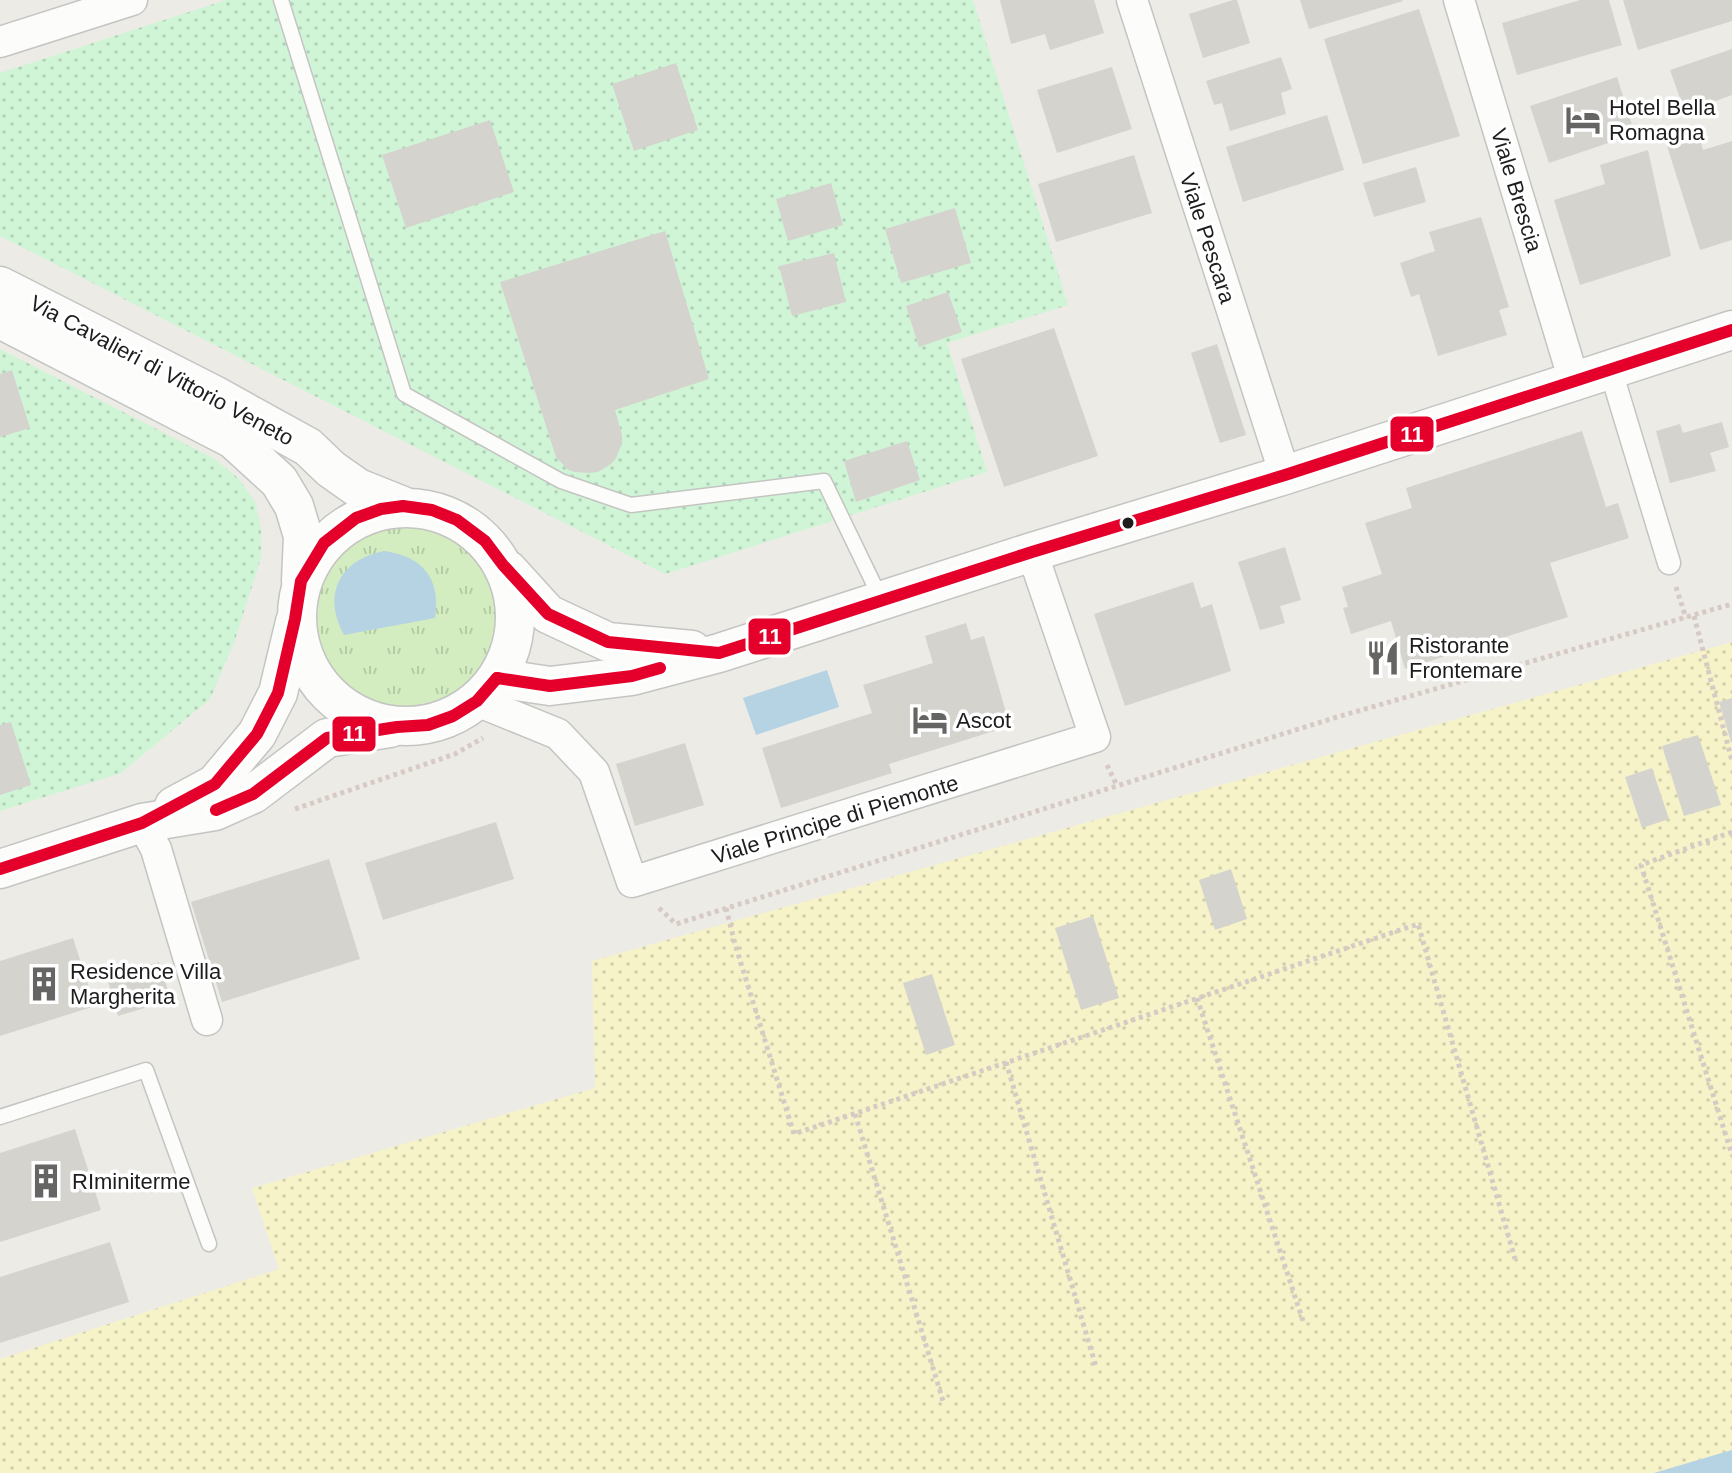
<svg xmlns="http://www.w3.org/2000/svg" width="1732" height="1473" viewBox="0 0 1732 1473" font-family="Helvetica,sans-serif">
<defs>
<pattern id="grass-tufts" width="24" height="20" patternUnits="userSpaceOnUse" patternTransform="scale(2)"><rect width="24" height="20" fill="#d3edc1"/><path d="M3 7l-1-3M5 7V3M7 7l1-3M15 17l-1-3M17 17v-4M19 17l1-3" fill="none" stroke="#b5cba5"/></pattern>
<pattern id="sand-dots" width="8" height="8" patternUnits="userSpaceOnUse" patternTransform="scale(2)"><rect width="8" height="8" fill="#f6f3c9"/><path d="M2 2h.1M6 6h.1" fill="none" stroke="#d2d0ac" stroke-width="1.8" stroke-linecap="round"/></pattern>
<pattern id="park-dots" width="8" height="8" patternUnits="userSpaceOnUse" patternTransform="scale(2)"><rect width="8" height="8" fill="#d0f5d6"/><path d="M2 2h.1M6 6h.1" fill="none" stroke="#b2d2b7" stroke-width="1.8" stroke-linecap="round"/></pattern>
</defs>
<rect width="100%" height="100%" fill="#ecebe6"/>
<circle fill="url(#grass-tufts)" cx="404" cy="617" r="94"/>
<polygon fill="url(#sand-dots)" points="1732,642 1732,1450 1654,1473 0,1473 0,1359 279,1269 252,1188 595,1088 592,961"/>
<g fill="url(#park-dots)">
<polygon points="226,0 973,0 1068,305 947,343 987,472 665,574 0,236 0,73"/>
<polygon points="0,349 215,459 239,479 255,502 261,528 261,558 235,640 210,699 121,773 0,811"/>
</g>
<g fill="#b5d3e3">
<path d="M384,551C423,556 441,579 435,618L344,635C322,595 339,560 384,551Z"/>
<polygon points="827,670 839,707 756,735 743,698"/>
<polygon points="1732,1450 1732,1473 1654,1473"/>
</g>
<g fill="#d5d3ce">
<polygon points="1000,0 1094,0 1104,33 1050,50 1045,34 1011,44"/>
<polygon points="1233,0 1237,0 1250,43 1203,58 1189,14"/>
<polygon points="1300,0 1402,0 1403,1 1309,29"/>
<polygon points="1580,0 1609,0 1622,45 1517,75 1502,23"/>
<polygon points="1623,0 1732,0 1732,21 1638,50"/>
<polygon points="1419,9 1460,136 1363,164 1324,39"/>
<polygon points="1732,49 1732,95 1685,112 1670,70"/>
<polygon points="1281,57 1292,89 1281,93 1286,114 1230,131 1222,103 1214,105 1206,81"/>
<polygon points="676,63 698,130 634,151 612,84"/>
<polygon points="1112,67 1132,129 1057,153 1037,90"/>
<polygon points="1617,77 1635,134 1549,163 1530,106"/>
<polygon points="1327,115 1344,170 1243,202 1226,147"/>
<polygon points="490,120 514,192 406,228 382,155"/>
<polygon points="1699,136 1703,150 1732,141 1732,240 1700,250 1667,146"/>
<polygon points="1648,150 1671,256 1580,285 1554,200 1605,184 1600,165"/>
<polygon points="1134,155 1152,213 1056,242 1038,184"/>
<polygon points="1416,167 1426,202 1374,217 1363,183"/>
<polygon points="831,183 843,225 788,241 776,199"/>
<polygon points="955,208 971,263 901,283 885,229"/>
<polygon points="1481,217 1509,307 1499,310 1507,335 1438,356 1419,294 1411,297 1400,263 1435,251 1429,232"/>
<polygon points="665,231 709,379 615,410 622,435 622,443 616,458 611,464 598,472 590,473 574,472 567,469 556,457 500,282"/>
<polygon points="834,253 846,302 792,316 779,266"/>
<polygon points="948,292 962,332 919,347 906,306"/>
<polygon points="1054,328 1098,456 1004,487 961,359"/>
<polygon points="1217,344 1246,435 1220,443 1191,353"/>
<polygon points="12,370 30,428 0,437 0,374"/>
<polygon points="1722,422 1729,447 1710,453 1716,471 1670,483 1656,431 1680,424 1683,433"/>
<polygon points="1582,431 1606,507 1618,503 1629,538 1550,563 1568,617 1405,669 1391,621 1351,634 1343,608 1348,607 1342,587 1382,574 1365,523 1412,508 1406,488"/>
<polygon points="907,441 920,480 856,502 844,461"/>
<polygon points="1285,547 1301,600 1280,606 1285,623 1260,630 1238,562"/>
<polygon points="1193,582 1201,608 1212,604 1231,671 1125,706 1094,614"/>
<polygon points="966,623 971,640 984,636 1010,726 889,764 892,773 781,808 762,748 872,713 863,685 933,663 925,636"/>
<polygon points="1732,698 1732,742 1731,742 1719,702"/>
<polygon points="11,722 31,785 0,795 0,725"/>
<polygon points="1698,735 1721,805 1684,816 1662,746"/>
<polygon points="685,743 704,805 635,826 616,764"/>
<polygon points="1652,768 1669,819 1642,828 1625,777"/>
<polygon points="496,822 514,879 383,920 365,863"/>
<polygon points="329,859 360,959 222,1002 191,902"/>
<polygon points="1231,869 1247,919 1215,930 1199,880"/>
<polygon points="1093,916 1119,998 1081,1010 1055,928"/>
<polygon points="73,938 95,1006 0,1036 0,961"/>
<polygon points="159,962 171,1000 118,1016 107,978"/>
<polygon points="932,974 955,1045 926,1055 903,983"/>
<polygon points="75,1129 101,1210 0,1242 0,1153"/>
<polygon points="110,1242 129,1302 0,1343 0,1277"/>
</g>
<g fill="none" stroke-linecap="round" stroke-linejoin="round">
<g stroke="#c4c4c2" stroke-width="17">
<g id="service">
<polyline points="281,0 404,394 561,481 631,505 824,481 881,599"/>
<polyline points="0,1117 146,1070 209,1244"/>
</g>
</g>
<g stroke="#c4c4c2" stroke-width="25">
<polyline id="pedestrian" points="1610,368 1669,563"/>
</g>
<g stroke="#c4c4c2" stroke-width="33">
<g id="minor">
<polyline points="1132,0 1285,475"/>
<polyline points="1459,0 1574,381"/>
<polyline points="0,42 132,0"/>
<polyline points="477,701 558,734 594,772 632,882 1095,737 1032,552"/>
<polyline points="142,823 156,849 207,1020"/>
</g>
</g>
<g stroke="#c4c4c2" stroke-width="41">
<g id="tertiary">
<polyline points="0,286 214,395 308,447 331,469 358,488 403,506"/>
<polyline points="0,319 233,439 279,481 294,506 303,536 301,581"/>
<circle cx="406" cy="617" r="109"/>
<polyline points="508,570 548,614 608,642 692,650"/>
<polyline points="497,678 550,686 632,676 719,653 1032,552 1285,475 1732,330"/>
<polyline points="174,806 215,784 257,734 278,693 295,622"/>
<polyline points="0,869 142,823 215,811 253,794 327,738 390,728"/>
</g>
</g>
<g stroke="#d7cac5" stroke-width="5" stroke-dasharray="4 4" stroke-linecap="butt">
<polyline points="1676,587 1686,618"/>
<polyline points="1694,616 1732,761"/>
<polyline points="1107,765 1117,786"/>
<polyline points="295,809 455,754 483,738"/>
<polyline points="1732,832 1641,865 1732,1155"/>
<polyline points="659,908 676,924 1337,717 1732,604"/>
<polyline points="726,908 735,944 794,1134 1418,924 1515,1259"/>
<polyline points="1197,998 1303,1321"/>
<polyline points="1006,1062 1096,1367"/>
<polyline points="855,1114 944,1404"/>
</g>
<use href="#service" stroke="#fcfcfb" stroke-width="14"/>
<use href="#pedestrian" stroke="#fcfcfb" stroke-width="22"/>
<use href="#minor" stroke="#fcfcfb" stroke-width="30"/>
<use href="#tertiary" stroke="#fcfcfb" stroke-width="38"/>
<g stroke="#fff" stroke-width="18">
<g id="bus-1">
<polyline points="497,678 550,686 632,676 660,668"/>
<polyline points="216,810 253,794 327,738 397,727 428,725 453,716 477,701 497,678"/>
<polyline points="0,869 142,823 215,784 257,734 278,693 295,619 301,581 324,543 356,518 381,509 403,506 432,510 457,520 485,541 503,565 548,614 608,642 719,653 1032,552 1285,475 1732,330"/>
</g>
</g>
<use href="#bus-1" stroke="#e4002b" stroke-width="12"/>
</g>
<defs>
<g id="hotel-bare" transform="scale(2.76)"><path d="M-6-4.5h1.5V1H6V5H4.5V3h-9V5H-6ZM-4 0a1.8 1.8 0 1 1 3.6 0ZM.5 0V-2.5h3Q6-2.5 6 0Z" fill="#656563" stroke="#fff" stroke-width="2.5" paint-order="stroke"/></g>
<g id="restaurant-bare" transform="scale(2.76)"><path d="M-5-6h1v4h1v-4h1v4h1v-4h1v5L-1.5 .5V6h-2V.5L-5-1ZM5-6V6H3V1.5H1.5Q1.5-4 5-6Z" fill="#656563" stroke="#fff" stroke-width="2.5" paint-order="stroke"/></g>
<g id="building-bare" transform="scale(2.76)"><path d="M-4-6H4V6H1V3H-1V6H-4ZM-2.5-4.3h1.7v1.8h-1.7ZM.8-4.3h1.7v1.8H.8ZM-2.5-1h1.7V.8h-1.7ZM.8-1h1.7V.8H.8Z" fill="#656563" stroke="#fff" stroke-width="2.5" paint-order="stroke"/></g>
</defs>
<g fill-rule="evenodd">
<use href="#hotel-bare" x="1583" y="120"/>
<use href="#restaurant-bare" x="1383" y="658"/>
<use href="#hotel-bare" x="930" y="720"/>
<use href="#building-bare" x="44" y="984"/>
<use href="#building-bare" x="46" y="1181"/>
</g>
<circle fill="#1d1d1d" stroke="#fff" stroke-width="3" cx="1128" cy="523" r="7"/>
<g text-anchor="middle" stroke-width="7" stroke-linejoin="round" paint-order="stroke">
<g font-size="22" fill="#1d1d1d" stroke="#fff" text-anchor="start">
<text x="1609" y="115">Hotel Bella<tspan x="1609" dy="25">Romagna</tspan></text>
<text x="1409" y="653">Ristorante<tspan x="1409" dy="25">Frontemare</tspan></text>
<text x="956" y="728">Ascot</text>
<text x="70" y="979">Residence Villa<tspan x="70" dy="25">Margherita</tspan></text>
<text x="72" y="1189">RIminiterme</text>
</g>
<g font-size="22" fill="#1d1d1d" stroke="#fff">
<text transform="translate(1517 190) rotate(73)" y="8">Viale Brescia</text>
<text transform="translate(1208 238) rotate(72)" y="8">Viale Pescara</text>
<text transform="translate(162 370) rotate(28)" y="8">Via Cavalieri di Vittorio Veneto</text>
<text transform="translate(835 819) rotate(-17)" y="8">Viale Principe di Piemonte</text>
</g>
</g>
<g stroke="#fff" stroke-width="3">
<rect x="1389" y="415" width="46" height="38" rx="8" fill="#e4002b"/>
<rect x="747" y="617" width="45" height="39" rx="8" fill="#e4002b"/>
<rect x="331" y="715" width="46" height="38" rx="8" fill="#e4002b"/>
</g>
<g font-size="22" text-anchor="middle" font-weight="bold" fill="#fff">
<text x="1412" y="442">11</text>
<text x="770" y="644">11</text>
<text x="354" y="741">11</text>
</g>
</svg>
